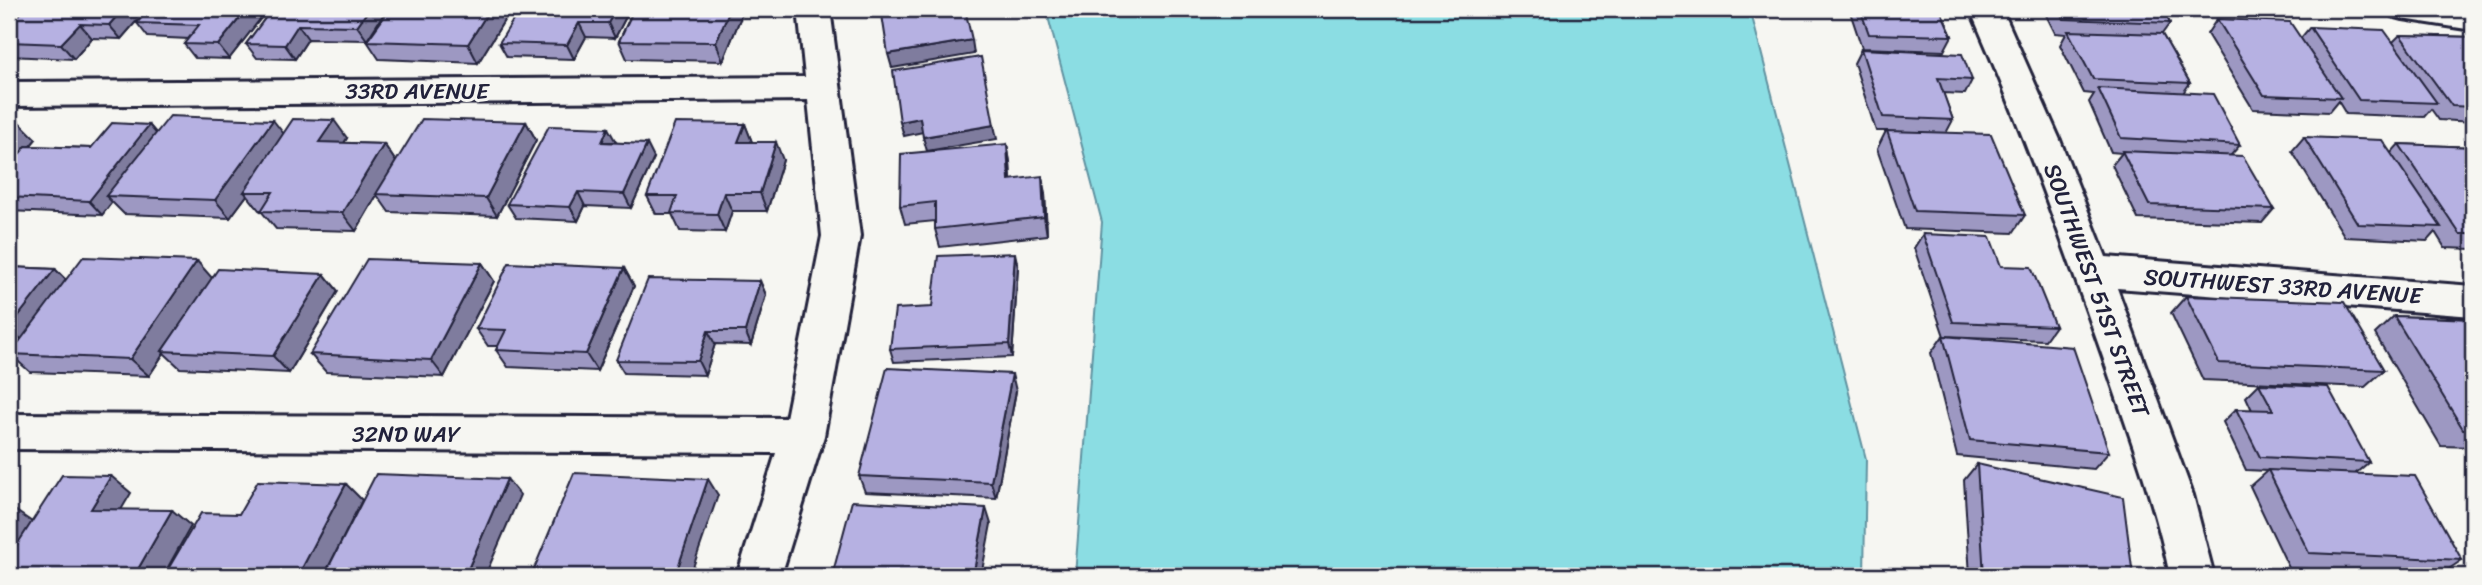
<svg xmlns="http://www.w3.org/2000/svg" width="2482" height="585" viewBox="0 0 2482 585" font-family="Sriracha,sans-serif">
<rect width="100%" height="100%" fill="#f6f6f2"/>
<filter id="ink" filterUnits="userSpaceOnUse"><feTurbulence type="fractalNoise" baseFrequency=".0143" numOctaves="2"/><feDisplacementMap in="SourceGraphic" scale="14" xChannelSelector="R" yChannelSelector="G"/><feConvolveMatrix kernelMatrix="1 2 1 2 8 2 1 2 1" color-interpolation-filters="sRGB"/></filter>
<g filter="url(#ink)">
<polygon fill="#8bdde3" stroke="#6192a0" stroke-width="2" points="1046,9 1750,9 1866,459 1864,576 1075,576 1102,222"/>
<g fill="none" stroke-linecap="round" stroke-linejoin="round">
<g stroke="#22223b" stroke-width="6">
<g id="minor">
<polygon points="798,9 830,9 860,236 824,436 781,576 737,576 776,453 9,449 9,414 786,418 822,236 808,100 9,106 9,82 805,77"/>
<path d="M1970,9H2002L2060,140L2106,257L2473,286V316L2117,288L2193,495L2214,576H2170C2155,501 2127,430 2103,357C2062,240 2020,123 1970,9Z"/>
<polygon points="2387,9 2473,9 2473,30 2403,19 2392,16"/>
</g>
</g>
<use href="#minor" fill="#f6f6f2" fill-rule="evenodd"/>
</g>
<g fill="#9d98c2" stroke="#22223b" stroke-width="2">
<polygon points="25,9 147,9 121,39 92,38 74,59 9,56 9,25"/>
<polygon points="149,9 268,9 229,59 195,58 184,44 188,39 148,37 137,23"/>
<polygon points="272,9 387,9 367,40 308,39 295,59 257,58 246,44"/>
<polygon points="511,9 478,63 379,59 367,41"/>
<polygon points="630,9 615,38 586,37 574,59 507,57 499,43"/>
<polygon points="634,9 744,9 723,61 627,59 619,41"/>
<polygon points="1849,9 1940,9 1952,36 1944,51 1862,48"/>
<polygon points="2043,9 2162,9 2170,23 2162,34 2190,83 2183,93 2240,145 2231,155 2274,209 2262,223 2138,219 2112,165 2122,153 2111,152 2089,102 2094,94 2084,93 2060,45 2066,34 2055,33"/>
<polygon points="2217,19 2301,38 2310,27 2393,42 2400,35 2473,37 2473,122 2439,120 2431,109 2424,117 2346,114 2338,101 2329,112 2253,109 2207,34"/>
<polygon points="1861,49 1972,80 1965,94 1943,93 1953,120 1946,133 2025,215 2013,233 1905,229 1877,149 1886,131 1876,131 1854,63"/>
<polygon points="9,121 36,139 30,146 91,148 149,125 156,133 283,133 347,138 344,143 384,144 396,162 526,122 536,140 497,216 389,212 377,195 356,231 276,229 261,211 261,210 259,210 247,195 230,218 124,214 112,202 102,215 9,211"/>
<polygon points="745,124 752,142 783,160 767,211 732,211 725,232 680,231 672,214 656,214 647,196"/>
<polygon points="2304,137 2391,153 2399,144 2473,147 2473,249 2445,248 2435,232 2427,241 2345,237 2292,151"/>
<polygon points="615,142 654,158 631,208 585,206 578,221 516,218 507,204"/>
<polygon points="1007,144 1010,162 1011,180 1045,194 1047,235 940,247 935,229 935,221 905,224 900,206"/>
<polygon points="1923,234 2001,266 2055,326 2045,340 1944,336 1914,248"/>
<polygon points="482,263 494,281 444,377 326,372 310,354"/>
<polygon points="9,267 55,269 66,280 212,278 324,274 338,291 289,373 180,368 164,353 149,376 30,372 10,354 19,342 9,341"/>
<polygon points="1018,267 1012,357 894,362 890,349"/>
<polygon points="624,268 634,286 597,371 508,367 496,350 498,346 488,346 476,329"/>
<polygon points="760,281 766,295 751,345 715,344 705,375 624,373 616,360"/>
<polygon points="2186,296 2384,370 2365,387 2203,380 2171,313"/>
<polygon points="2394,316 2473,319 2473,447 2441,446 2375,334"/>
<polygon points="1943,336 2109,452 2094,469 1957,456 1931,353"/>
<polygon points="2259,384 2369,462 2355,474 2462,560 2440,575 2289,568 2250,486 2267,471 2246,470 2223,422 2236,409 2252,410 2246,397"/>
<polygon points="1016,391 996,498 865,492 859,476"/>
<polygon points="1977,464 2133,576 1970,576 1964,480"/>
</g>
<g fill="#7f7c9e" stroke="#22223b" stroke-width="2">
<polygon points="9,9 24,9 9,24"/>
<polygon points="123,9 147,9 121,39 109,25"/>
<polygon points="247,9 268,9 229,59 218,45"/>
<polygon points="369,9 387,9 367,40 357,26"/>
<polygon points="490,9 511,9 478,63 468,44"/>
<polygon points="616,9 630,9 615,38 608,23"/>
<polygon points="730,9 744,9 723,61 716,42"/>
<polygon points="579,23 586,37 574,59 567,45"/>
<polygon points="80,24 92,38 74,59 61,44"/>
<polygon points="298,25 308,39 295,59 285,45"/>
<polygon points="972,40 974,54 892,68 888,54"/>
<polygon points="920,118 923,132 904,136 900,122"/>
<polygon points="273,120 287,138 244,192 247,195 230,218 215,200"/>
<polygon points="334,120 347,138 333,161 319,142"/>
<polygon points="18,121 36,139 9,171 9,132"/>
<polygon points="526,122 536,140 497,216 486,198"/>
<polygon points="745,124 752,142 738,142"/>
<polygon points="149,125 161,139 106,196 112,202 102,215 89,201"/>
<polygon points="994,125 997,139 927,151 923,137"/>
<polygon points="608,128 616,142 602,142"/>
<polygon points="776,142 783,160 767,211 760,193"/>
<polygon points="384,144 396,162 356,231 342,213"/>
<polygon points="647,144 654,158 631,208 624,194"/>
<polygon points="1007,144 1010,162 1012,198 1009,180"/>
<polygon points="1042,176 1045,194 1047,235 1044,217"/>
<polygon points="578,192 585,206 578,221 570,207"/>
<polygon points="724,193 732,211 725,232 717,214"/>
<polygon points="1015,253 1018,267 1012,357 1009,344"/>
<polygon points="197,261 213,279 162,351 164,353 149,376 130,359"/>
<polygon points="482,263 494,281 444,377 431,360"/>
<polygon points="624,268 634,286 597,371 586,354"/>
<polygon points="55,269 69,283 24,342 9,328"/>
<polygon points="324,274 338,291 289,373 273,356"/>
<polygon points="760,281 766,295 751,345 745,331"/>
<polygon points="708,331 715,344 705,375 698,361"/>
<polygon points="1012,374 1016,391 996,498 991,482"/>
<polygon points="111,476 131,493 112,525 91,509"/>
<polygon points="507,479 520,495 485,576 465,576"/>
<polygon points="708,479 718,495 690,576 675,576"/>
<polygon points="346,484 362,500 324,576 298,576"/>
<polygon points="986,508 991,524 981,576 973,576"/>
<polygon points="172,510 191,526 163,576 134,576"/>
<polygon points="16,511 38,526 9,570 9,521"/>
</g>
<g fill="#b6b1e2" stroke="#22223b" stroke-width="2">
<polygon points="25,9 123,9 109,25 80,24 61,44 9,42 9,25"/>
<polygon points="149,9 247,9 218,45 184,44 199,25 137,23"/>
<polygon points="272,9 369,9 357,26 298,25 285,45 246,44"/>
<polygon points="390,9 490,9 468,44 367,41"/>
<polygon points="520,9 616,9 608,23 579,23 567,45 499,43"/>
<polygon points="634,9 730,9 716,42 619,41"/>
<polygon points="902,9 965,9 972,40 888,54 882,15 902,11"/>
<polygon points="1860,9 1940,9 1952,36 1869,34"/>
<polygon points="2059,9 2162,9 2170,23 2064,19"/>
<polygon points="2217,19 2290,22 2341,98 2264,95"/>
<polygon points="2310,27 2384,30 2437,103 2359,100"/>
<polygon points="2068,31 2162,34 2190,83 2093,79"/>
<polygon points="2400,35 2473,37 2473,107 2452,106"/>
<polygon points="1861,49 1962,54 1972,80 1938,78 1953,120 1883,117"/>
<polygon points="981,57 994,125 923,137 920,118 900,122 893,71"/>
<polygon points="2098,88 2213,94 2240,145 2121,138"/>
<polygon points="170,116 273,120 215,200 106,196"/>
<polygon points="293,119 334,120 319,142 384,144 342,213 261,211 273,192 244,192"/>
<polygon points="422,119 526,122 486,198 376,194"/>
<polygon points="9,121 18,121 9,132"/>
<polygon points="112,123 149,125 89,201 9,197 9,166 26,146 91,148"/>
<polygon points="675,123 745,124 738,142 776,142 760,193 724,193 717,214 671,213 677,196 647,196"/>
<polygon points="549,126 608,128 602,142 647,144 624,194 578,192 570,207 507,204"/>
<polygon points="1887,131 1991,134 2025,215 1915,211"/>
<polygon points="2304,137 2382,140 2441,227 2358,224"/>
<polygon points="1007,144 1009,180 1042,176 1044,217 935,229 935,202 900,206 901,154"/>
<polygon points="2399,144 2473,147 2473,234 2460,234"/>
<polygon points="2122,151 2243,156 2274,209 2149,205"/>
<polygon points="1923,234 1990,237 2001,266 2031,267 2055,326 1953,322"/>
<polygon points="1015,253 1009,344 890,349 895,309 932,307 938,256"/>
<polygon points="83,257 197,261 130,359 10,354"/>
<polygon points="367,259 482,263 431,360 310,354"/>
<polygon points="509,263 624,268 586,354 496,350 506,330 476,329"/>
<polygon points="9,267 55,269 9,328"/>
<polygon points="218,269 324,274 273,356 162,351"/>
<polygon points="648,279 760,281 745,331 708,331 698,361 616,360"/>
<polygon points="2186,296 2344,302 2384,370 2219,363"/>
<polygon points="2394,316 2473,319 2473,429 2463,429"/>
<polygon points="1943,336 2073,347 2109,452 1970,440"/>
<polygon points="887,368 1012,374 991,482 859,476"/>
<polygon points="2259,384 2328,387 2369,462 2260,457 2236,409 2273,410"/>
<polygon points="1977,464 2123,497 2133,576 1984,576"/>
<polygon points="2268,470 2415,476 2462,560 2309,553"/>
<polygon points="574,473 708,479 675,576 531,576"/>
<polygon points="376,474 507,479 465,576 324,576"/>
<polygon points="62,475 111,476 91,509 172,510 134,576 9,576 9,557"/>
<polygon points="258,481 346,484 298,576 164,576 201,513 239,514"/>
<polygon points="852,501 986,508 973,576 832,576"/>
<polygon points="9,510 16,511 9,521"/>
</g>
</g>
<g text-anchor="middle" stroke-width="6" stroke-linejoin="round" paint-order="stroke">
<g font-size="23" fill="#22223b" stroke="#f6f6f2">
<text x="417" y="99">33RD AVENUE</text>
<text transform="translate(2283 286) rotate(4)" y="8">SOUTHWEST 33RD AVENUE</text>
<text transform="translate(2097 290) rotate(70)" y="8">SOUTHWEST 51ST STREET</text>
<text x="406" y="442">32ND WAY</text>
</g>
</g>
<rect width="2482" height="585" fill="none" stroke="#f6f6f2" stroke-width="35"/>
<rect x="18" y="18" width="2447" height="550" fill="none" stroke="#22223b" stroke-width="2.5" filter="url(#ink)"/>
</svg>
